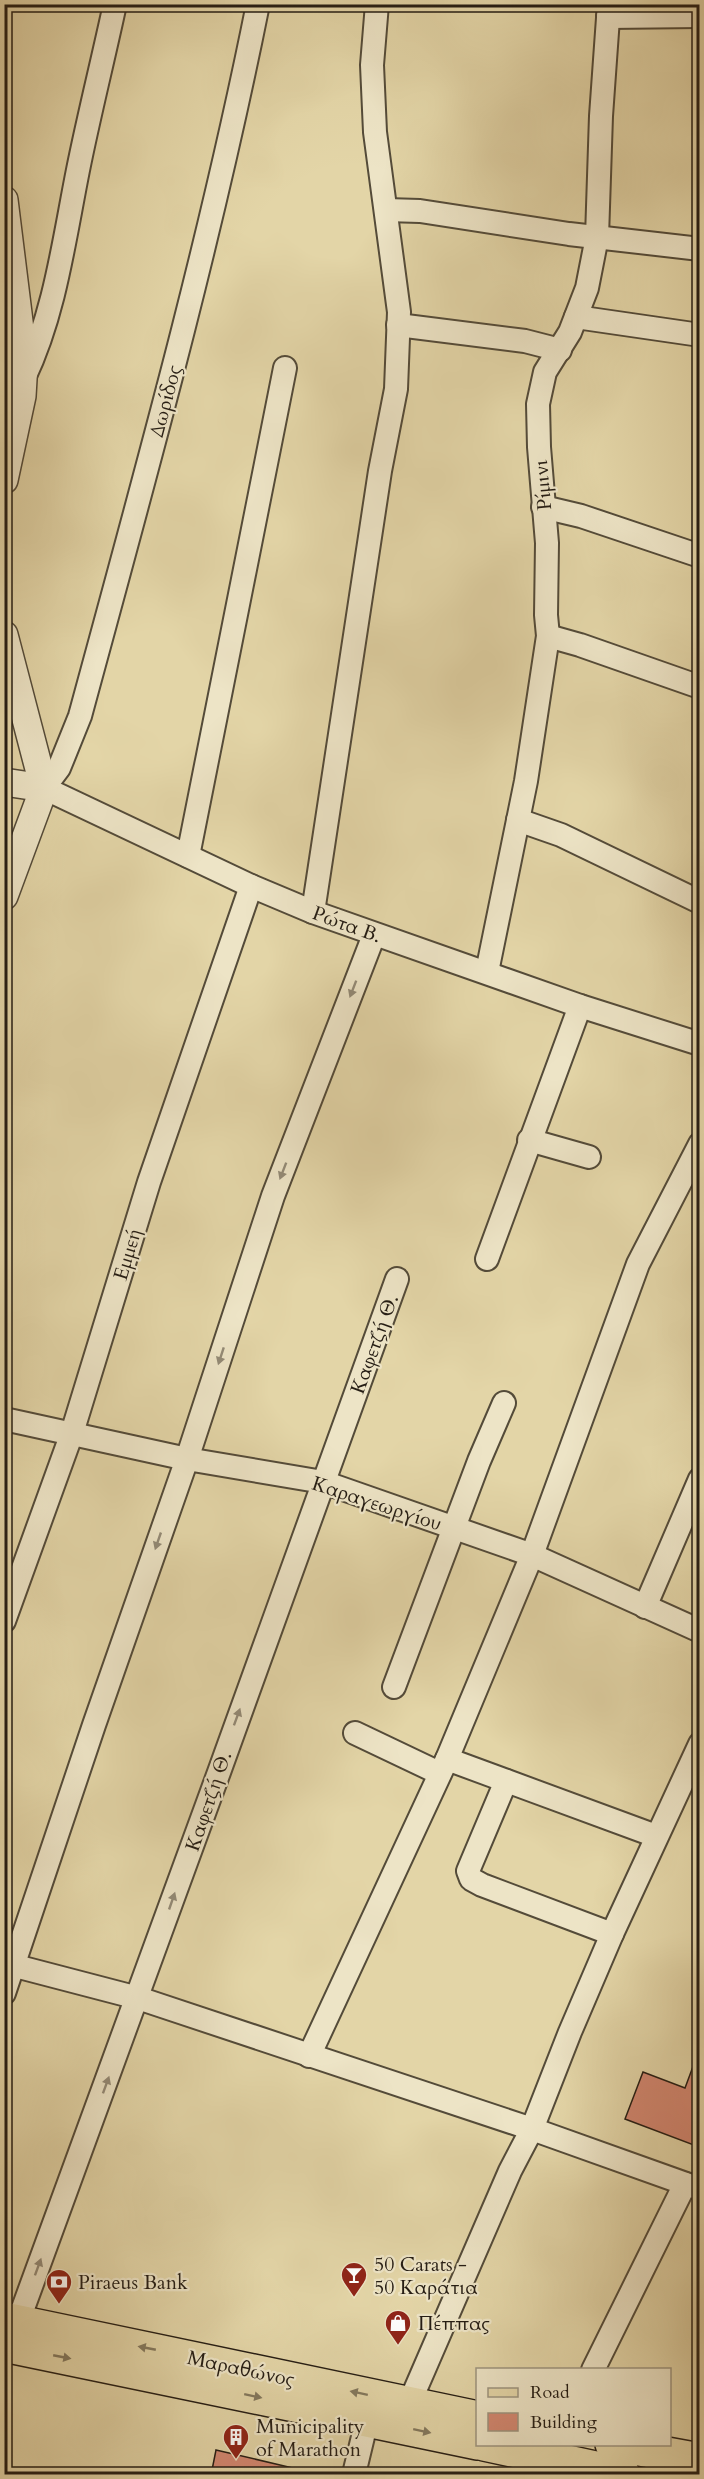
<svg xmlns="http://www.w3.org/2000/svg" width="704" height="2479" viewBox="0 0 704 2479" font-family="Cardo,serif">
<rect width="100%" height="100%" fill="#e3d5a7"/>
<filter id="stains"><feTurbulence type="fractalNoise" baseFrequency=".00333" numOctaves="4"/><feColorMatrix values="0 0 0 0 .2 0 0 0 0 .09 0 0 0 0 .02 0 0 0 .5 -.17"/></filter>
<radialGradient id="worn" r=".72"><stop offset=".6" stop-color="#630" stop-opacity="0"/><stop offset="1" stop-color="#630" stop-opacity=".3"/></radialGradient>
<g fill="#d38771" stroke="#251d14" stroke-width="1.5">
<polygon points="698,2053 699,2147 625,2119 643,2072 685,2088"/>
<polygon points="216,2450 293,2468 292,2475 211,2475"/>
</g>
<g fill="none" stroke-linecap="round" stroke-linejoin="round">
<g stroke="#544b39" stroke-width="26">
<g id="minor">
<path d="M258,4C210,244 144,480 80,716L59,768L44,788L251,886L313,912L580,1006L700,1044"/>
<polyline points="608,17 700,16"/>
<polyline points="386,210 420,211 569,234 700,249"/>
<polyline points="576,317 700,335"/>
<polyline points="398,325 525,341 560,350"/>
<path d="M24,378C55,313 64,240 78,170C89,115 103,60 115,4"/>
<polyline points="543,507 581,516 700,556"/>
<polyline points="548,636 580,645 700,687"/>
<polyline points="518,820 561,835 700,902"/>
<polyline points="188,856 285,368"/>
<polyline points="313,912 380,471 396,389 399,312 375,132 372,65 377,4"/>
<polyline points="487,972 526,781 548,636 546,615 547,543 539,447 538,404 545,372 570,332 587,288 597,237 601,116 609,4"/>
<polyline points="529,1140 589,1157"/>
<polyline points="487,1259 580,1006"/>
<polyline points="4,1419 187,1459 323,1482 532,1555 700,1631"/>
<polyline points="645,1607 700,1479"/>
<polyline points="4,1621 72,1433 149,1182 251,886"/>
<polyline points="394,1687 479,1461 504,1403"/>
<polyline points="355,1733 439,1773"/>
<polyline points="447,1759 656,1836"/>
<polyline points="506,1781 468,1871 471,1879 482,1885 612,1934"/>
<polyline points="4,1963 138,1998 532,2129 700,2189"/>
<polyline points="4,1993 94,1725 187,1459 273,1196 374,935"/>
<polyline points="309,2056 447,1759 532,1555 638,1264 700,1144"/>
<path d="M18,2322C147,1975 271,1627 397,1279"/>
<polyline points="593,2370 685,2184"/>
<polyline points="409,2404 510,2171 532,2129 570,2032 612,1934 700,1744"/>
<polyline points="354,2474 367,2420"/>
</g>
</g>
<g stroke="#544b39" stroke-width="30">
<g id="tertiary">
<polyline points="4,200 24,362 22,396 4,480"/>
<polyline points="4,635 44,788 4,896"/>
<polyline points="4,782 44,788"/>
</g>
</g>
<g stroke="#251d14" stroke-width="36">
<g id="primary">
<polyline points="4,2319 478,2418"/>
<polyline points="4,2345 478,2443"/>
<polyline points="484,2444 623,2474"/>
<polyline points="612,2444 700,2460"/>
</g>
</g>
<use href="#minor" stroke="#ede4c6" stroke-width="22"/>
<use href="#tertiary" stroke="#ede4c6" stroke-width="27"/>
<use href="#primary" stroke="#e3d5a7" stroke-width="33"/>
</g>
<defs><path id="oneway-solid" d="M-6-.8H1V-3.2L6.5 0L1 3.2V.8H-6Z" transform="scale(1.5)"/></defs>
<g fill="#938a76">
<use href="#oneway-solid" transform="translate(353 989) rotate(111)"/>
<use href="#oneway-solid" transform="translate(283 1171) rotate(111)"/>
<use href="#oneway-solid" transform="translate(221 1356) rotate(108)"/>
<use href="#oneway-solid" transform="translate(158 1541) rotate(109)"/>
<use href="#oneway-solid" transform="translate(237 1717) rotate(-70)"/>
<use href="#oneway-solid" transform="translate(172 1901) rotate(-71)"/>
<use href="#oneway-solid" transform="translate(106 2085) rotate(-70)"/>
<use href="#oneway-solid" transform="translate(38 2267) rotate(-70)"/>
</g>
<g fill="#84795e">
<use href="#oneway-solid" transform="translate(147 2348) rotate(-169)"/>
<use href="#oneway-solid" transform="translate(62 2357) rotate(11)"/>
<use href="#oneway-solid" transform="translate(359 2393) rotate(-168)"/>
<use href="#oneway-solid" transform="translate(253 2396) rotate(12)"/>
<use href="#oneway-solid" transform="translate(422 2431) rotate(12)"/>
</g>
<defs>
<g id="bar-pin" transform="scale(1.35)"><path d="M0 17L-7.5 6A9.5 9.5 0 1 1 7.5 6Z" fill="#8f2418" stroke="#ede4c6"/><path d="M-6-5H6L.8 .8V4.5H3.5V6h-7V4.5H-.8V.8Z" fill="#fff"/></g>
<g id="bank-pin" transform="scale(1.35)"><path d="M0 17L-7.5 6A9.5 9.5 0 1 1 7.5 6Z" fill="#8f2418" stroke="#ede4c6"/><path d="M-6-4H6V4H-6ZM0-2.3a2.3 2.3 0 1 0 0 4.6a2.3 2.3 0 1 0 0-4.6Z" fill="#fff"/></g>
<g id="shop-pin" transform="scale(1.35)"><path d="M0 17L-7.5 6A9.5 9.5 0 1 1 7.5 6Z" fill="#8f2418" stroke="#ede4c6"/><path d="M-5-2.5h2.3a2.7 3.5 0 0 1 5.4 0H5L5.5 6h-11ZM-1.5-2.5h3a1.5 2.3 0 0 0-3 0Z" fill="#fff"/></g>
<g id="building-pin" transform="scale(1.35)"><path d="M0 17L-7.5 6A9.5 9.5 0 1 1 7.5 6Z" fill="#8f2418" stroke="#ede4c6"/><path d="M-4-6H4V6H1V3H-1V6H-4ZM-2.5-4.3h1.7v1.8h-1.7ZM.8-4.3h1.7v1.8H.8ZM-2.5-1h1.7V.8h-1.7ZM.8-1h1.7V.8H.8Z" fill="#fff"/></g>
</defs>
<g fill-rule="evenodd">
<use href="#bar-pin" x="354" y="2275"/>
<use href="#bank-pin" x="59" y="2282"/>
<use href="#shop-pin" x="398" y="2323"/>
<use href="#building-pin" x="236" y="2437"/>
</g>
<g text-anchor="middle" stroke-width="4.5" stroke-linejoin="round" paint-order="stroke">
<g font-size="20" fill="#251d14" stroke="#ede4c6">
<text transform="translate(165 401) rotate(-75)" y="7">Δωρίδος</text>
<text transform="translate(542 485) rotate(-95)" y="7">Ρίμινι</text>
<text transform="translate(347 924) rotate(20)" y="7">Ρώτα Β.</text>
<text transform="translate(127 1254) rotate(-73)" y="7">Εμμεή</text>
<text transform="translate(374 1344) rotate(-70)" y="7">Καφετζή Θ.</text>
<text transform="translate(377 1503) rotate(18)" y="7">Καραγεωργίου</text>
<text transform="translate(208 1801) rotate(-71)" y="7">Καφετζή Θ.</text>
<text transform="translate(241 2368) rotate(12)" y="7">Μαραθώνος</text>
</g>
<g font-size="20" fill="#251d14" stroke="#ede4c6" text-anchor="start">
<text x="374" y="2271">50 Carats -<tspan x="374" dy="23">50 Καράτια</tspan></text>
<text x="78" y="2289">Piraeus Bank</text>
<text x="418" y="2330">Πέππας</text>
<text x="256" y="2433">Municipality<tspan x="256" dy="23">of Marathon</tspan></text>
</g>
</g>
<rect width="704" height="2479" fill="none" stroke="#e3d5a7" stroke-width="24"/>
<rect x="6" y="6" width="692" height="2467" fill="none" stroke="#251d14" stroke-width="3"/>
<rect x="12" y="12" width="680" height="2455" fill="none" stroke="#251d14" stroke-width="1.5"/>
<rect x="476" y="2368" width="195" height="78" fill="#ede4c6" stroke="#9d947f" stroke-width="1.5"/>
<rect x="488" y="2388" width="30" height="9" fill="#e3d5a7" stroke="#9d947f" stroke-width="1.5"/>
<text x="530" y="2398" font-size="18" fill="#251d14">Road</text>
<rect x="488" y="2413" width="30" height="18" fill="#d38771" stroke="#9d947f" stroke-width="1.5"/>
<text x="530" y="2428" font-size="18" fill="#251d14">Building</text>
<rect width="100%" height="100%" filter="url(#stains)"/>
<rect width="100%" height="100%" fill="url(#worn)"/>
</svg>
